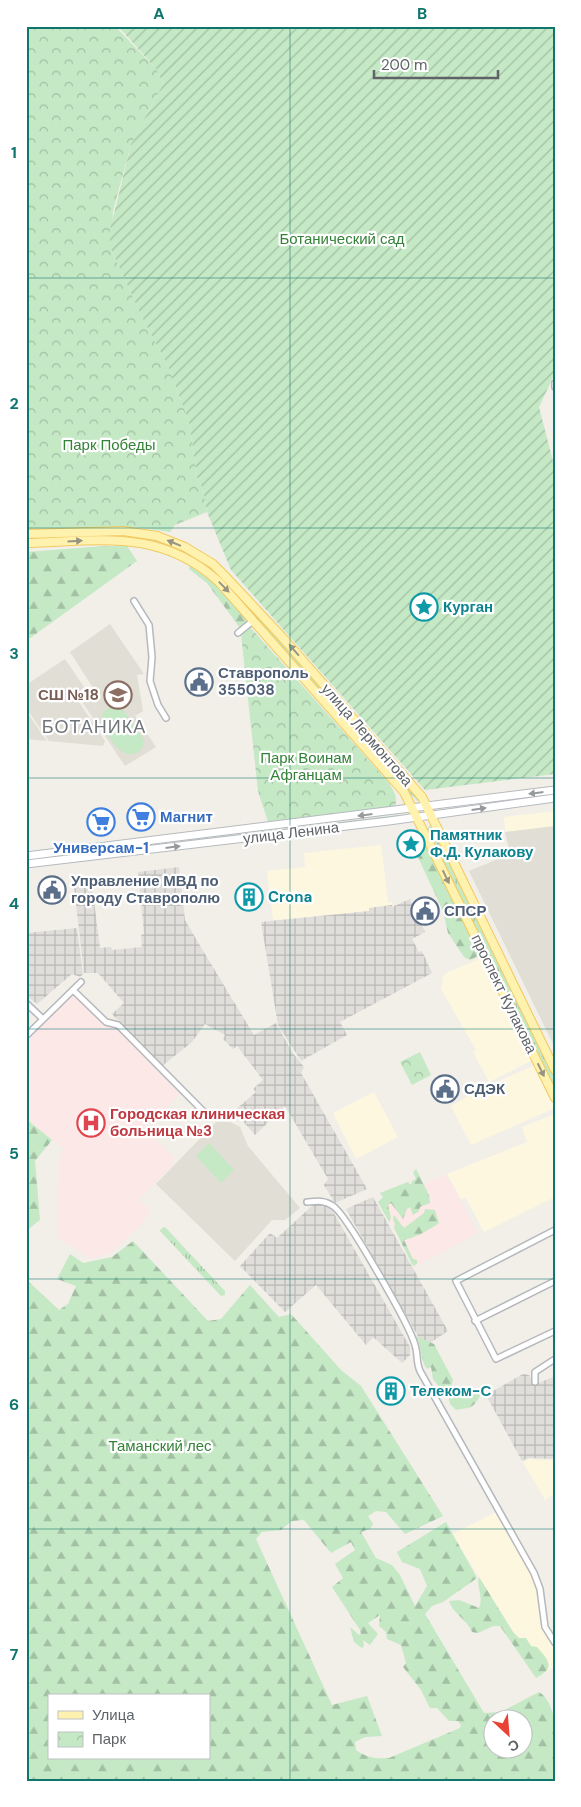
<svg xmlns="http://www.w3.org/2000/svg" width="581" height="1807" viewBox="0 0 581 1807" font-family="'DM Sans',sans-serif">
<defs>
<pattern id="industrial-grid" width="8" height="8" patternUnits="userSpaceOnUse" patternTransform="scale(1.25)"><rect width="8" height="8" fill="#e0deda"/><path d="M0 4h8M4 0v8" fill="none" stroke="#b9b8b5"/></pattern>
<pattern id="grass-tufts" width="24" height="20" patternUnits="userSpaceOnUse" patternTransform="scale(1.25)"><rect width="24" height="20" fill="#c5e8c5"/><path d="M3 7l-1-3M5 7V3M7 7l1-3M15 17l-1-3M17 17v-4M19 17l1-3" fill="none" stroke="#a3c0a4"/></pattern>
<pattern id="forest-firs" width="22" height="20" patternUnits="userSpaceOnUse" patternTransform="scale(1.25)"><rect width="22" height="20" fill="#c5e8c5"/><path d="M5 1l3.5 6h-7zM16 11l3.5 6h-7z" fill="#a3c0a4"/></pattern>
<pattern id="park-crowns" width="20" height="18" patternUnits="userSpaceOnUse" patternTransform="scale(1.25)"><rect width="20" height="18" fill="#c5e8c5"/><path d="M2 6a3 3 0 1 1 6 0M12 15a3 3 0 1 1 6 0" fill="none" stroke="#a3c0a4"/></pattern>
<pattern id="garden-furrows" width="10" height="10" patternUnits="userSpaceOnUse" patternTransform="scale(1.25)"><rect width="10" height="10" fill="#c5e8c5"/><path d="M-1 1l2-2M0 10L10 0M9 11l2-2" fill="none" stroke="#a3c0a4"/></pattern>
</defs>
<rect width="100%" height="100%" fill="#f1efe8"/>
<g fill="#fef7e0">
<polygon points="555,811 555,826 505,832 504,817"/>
<polygon points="381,845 388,902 392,902 392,905 370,908 370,911 273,920 267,871 305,867 304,853"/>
<polygon points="484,957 535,1059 489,1082 473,1052 476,1050 441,989 443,976 448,972"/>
<polygon points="535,1065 555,1108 471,1145 451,1106 475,1092"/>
<polygon points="374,1092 398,1137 356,1159 333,1113"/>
<polygon points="555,1114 555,1197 484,1232 466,1198 461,1199 447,1174 527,1142 522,1127"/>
<polygon points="529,1459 555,1460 555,1493 545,1500 523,1462"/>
<polygon points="497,1512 534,1576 538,1588 541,1619 555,1646 555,1666 541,1676 452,1534"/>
</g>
<g fill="url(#industrial-grid)">
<polygon points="179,867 185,920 199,944 254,1035 276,1023 292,1052 304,1067 301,1073 367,1189 335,1203 324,1185 328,1179 285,1106 255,1135 234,1111 256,1092 253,1089 263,1080 237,1046 233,1049 223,1039 225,1035 205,1024 192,1042 162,1066 112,1014 124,1003 98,973 84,973 73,879 91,877 100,948 111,947 112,950 142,947 141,935 144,934 138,872"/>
<polygon points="410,899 425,932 412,939 419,952 422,951 432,973 340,1022 347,1035 301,1061 278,1025 261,922 369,911 369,908 392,905 392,907"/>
<polygon points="77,928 83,974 80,977 72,974 37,1004 26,995 26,933"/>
<polygon points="373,1197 448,1331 424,1347 346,1209"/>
<polygon points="314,1204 325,1205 332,1210 410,1347 410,1355 402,1363 373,1337 366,1345 316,1285 285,1312 240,1266 270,1233 277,1238"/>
<polygon points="523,1374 529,1375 534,1385 555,1376 555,1459 528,1458 522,1461 486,1395"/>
</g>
<g fill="#e1ded6">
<polygon points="110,624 144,674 137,675 143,711 135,716 156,747 125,766 83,703 97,694 70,652"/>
<polygon points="65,659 84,687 75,696 105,741 103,746 49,741 26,708 26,685"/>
<polygon points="26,711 47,741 26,739"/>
<polygon points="555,826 555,1048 469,871 510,854 505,832"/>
<polygon points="216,1122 230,1122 240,1127 248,1146 300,1208 285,1220 272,1220 235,1261 156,1184"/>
</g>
<g fill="#fce8e6">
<polygon points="73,995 103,1024 116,1028 180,1094 144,1129 175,1158 172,1162 172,1166 139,1199 149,1210 143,1223 110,1253 91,1259 57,1237 59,1155 64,1149 26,1118 26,1067 31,1062 26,1056 26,1042"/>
<polygon points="446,1174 478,1233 415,1267 381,1204"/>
</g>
<g fill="url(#grass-tufts)">
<path d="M123,534L156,539L184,550L211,566L234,589L321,688L318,689C299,667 280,645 261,624C225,583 196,548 140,539C103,533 63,539 26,540V537Z"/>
<polygon points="324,690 420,799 417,801 322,693"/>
<polygon points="398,815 398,817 174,844 173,842"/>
<polygon points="430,825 555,1078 555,1091 427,829"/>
<polygon points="165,1227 225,1291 225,1295 221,1296 160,1231 162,1228"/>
</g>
<g fill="url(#forest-firs)" fill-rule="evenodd">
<polygon points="105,546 127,546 137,561 26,641 26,552"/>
<polygon points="190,564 212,579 249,621 240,628 207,583 189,569"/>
<polygon points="428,845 482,954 470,960 464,957 448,933 443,911 417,855 405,853 404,848"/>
<polygon points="26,1119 52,1140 35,1161 40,1220 26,1231"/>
<polygon points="416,1169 429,1195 430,1203 420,1207 419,1211 413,1215 410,1207 407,1209 403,1219 391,1203 388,1205 391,1218 389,1222 378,1202 383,1197 380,1193 408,1182 411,1185 412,1181 416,1179 413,1172"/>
<path d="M425,1209L435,1210L439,1223C428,1231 416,1237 404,1240L413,1259L417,1260V1264L413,1266L394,1228L395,1224L393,1219L394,1215L404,1228L424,1213Z"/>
<path d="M133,1241L208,1321L221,1319L250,1285L279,1317L291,1314L341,1370L361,1386L443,1516L405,1534L386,1512L376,1511L368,1516L373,1524L370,1529L361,1532L376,1558L392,1565L400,1575L415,1606L427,1586L420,1569L402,1562L397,1552L446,1522L477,1578L443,1602L432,1606L425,1614L484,1713L501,1712L539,1692C562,1706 555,1757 555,1781H26V1283L29,1282L59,1310L68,1304L76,1286L57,1279L70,1254L83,1263L112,1257ZM304,1520L331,1553L351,1542L355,1550L335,1564L343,1578L332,1587L360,1630L361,1634L359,1635L350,1627L354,1642L362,1648L364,1646L363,1640L370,1645L378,1634L368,1623L380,1615L379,1626L386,1632L387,1639L401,1645L406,1663L403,1667L421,1690L430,1708H437L449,1721H458L461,1725L460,1728L389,1758C377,1759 367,1758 356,1750L355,1742L365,1737L382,1736L367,1696L332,1705L256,1539L262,1532L281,1530L292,1521ZM49,1696H209V1758H49ZM494,1720H524V1750H494Z"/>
<path d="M416,1336L434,1344L453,1380L451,1387L460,1397L479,1393L480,1396C472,1410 470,1407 456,1410L450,1404L448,1394H445L433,1379L431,1367L427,1369C420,1359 422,1348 416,1336Z"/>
<path d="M479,1577L513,1632L519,1638H526L531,1646L537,1647C549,1661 556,1668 536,1678L500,1626H493L478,1633L472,1632C467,1619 453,1614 449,1601L459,1600L479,1608C484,1595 476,1588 479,1577Z"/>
</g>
<g fill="url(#park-crowns)">
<polygon points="26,26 115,26 157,70 163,84 131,144 113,211 111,249 141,315 168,366 189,422 197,477 203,489 207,512 175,525 170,532 133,527 26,529"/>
<path d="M250,627L389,783C394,792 399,799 394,808L268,822L258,791L241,634Z"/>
<polygon points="420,1052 431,1075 412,1085 400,1062"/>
</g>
<polygon fill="url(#garden-furrows)" points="118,26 555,26 555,373 539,407 555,469 555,774 425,790 231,570 207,512 203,489 197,477 189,422 168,366 141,315 111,249 109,234 131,144 163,84 157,70"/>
<g fill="#c5e8c5">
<path d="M113,705H117L124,711L144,740L142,749C123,766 108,737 101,721L103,712Z"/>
<polygon points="209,1143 234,1170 221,1183 196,1156"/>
</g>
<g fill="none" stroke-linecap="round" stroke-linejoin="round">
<g stroke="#b5b8bc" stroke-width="8">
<g id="street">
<polyline points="555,383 555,387"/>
<polyline points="134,601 149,625 152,657 150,681 158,705 166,718"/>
<polyline points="238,633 254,620"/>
<polyline points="73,990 106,1022 118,1025 203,1111 212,1116 229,1117"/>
<polyline points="26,1003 43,1019"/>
<polyline points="26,1036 81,982"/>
<path d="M307,1202C317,1201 325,1200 333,1206C347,1215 410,1326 415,1345C418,1354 416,1362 420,1371L534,1573L540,1589L545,1627L555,1643"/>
<polyline points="555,1230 456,1281 496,1359 555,1331"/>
<polyline points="475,1321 555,1281"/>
<polyline points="535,1382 535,1372 555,1359"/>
</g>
</g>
<g stroke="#b6babf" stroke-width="9">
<g id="secondary">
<polyline points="26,856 555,790"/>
<polyline points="26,864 389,821 555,798"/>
</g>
</g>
<g stroke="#f2c960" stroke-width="10">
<g id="primary">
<polyline points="26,534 123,531 157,536 185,547 213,564 225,576 283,638 422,797 555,1070"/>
<path d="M26,543C99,541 160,528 219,582L404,792L555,1098"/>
</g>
</g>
<use href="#street" stroke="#fff" stroke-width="5"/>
<use href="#secondary" stroke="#fff" stroke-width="7"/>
<use href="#primary" stroke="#fff2af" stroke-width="8"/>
</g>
<defs><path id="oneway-solid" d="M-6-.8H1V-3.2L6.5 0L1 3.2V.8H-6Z" transform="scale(1.25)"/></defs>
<g fill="#979581">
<use href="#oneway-solid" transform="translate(75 541) rotate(-3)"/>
<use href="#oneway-solid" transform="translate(174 543) rotate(-158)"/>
<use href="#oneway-solid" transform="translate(224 587) rotate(46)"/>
<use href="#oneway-solid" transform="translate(294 650) rotate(-131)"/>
<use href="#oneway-solid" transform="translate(446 877) rotate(64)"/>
<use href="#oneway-solid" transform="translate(541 1070) rotate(64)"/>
</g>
<g fill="#979a9d">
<use href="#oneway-solid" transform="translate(536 793) rotate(173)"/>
<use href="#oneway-solid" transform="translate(479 809) rotate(-8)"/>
<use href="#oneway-solid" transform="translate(365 815) rotate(173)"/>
<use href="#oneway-solid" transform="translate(173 847) rotate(-7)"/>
</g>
<path fill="none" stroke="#0f766e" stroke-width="1" stroke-opacity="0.55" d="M290,26V1781M26,278H555M26,528H555M26,778H555M26,1029H555M26,1279H555M26,1529H555"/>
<defs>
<g id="sight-ring" transform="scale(1.4375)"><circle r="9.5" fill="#fff" stroke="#0f9aa8" stroke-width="1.5"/><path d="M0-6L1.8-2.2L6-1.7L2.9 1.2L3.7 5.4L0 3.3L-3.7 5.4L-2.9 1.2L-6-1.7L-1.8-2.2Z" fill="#0f9aa8"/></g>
<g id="civic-ring" transform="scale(1.4375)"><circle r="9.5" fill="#fff" stroke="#5c6f8a" stroke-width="1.5"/><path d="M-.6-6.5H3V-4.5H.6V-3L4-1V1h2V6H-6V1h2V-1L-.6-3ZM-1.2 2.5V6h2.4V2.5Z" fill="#5c6f8a"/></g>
<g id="school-ring" transform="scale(1.4375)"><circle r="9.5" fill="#fff" stroke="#8d6e63" stroke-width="1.5"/><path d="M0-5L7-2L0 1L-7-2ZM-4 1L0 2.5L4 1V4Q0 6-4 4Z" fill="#8d6e63"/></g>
<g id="supermarket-ring" transform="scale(1.4375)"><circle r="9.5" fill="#fff" stroke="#3f7fe0" stroke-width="1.5"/><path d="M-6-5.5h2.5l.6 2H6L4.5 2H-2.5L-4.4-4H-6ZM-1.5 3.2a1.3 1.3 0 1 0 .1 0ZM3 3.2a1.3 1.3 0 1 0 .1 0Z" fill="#3f7fe0"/></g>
<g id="building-ring" transform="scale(1.4375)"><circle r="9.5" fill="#fff" stroke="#0f9aa8" stroke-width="1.5"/><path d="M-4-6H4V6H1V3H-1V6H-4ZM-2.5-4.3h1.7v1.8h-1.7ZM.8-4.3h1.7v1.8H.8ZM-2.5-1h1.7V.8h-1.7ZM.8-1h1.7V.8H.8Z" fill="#0f9aa8"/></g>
<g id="hospital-ring" transform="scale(1.4375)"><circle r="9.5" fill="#fff" stroke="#e0444e" stroke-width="1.5"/><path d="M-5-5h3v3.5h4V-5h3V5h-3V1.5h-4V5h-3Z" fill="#e0444e"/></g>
</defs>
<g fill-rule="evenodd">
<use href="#sight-ring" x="424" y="607"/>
<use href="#civic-ring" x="199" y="682"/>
<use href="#school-ring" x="118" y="695"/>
<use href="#supermarket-ring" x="141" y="817"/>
<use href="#supermarket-ring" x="101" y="822"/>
<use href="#sight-ring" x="411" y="844"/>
<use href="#civic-ring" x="52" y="890"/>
<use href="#building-ring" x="249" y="897"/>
<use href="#civic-ring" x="425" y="911"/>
<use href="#civic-ring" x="445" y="1089"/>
<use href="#hospital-ring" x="91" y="1123"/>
<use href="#building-ring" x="391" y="1391"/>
</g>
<g text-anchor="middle" stroke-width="4.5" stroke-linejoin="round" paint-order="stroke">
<g font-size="15" fill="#348238" stroke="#fff">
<text x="342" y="244">Ботанический сад</text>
<text x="109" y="450">Парк Победы</text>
<text x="306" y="763">Парк Воинам<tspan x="306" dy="17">Афганцам</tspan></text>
<text x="160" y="1451">Таманский лес</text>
</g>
<g font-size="15" font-weight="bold" fill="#0d838f" stroke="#fff" text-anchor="start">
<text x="443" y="612">Курган</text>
<text x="430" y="840">Памятник<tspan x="430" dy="17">Ф.Д. Кулакову</tspan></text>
<text x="268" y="902">Crona</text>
<text x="410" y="1396">Телеком-С</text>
</g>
<g font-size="15" font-weight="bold" fill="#4e5e75" stroke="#fff" text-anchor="start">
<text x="218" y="678">Ставрополь<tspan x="218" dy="17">355038</tspan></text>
<text x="71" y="886">Управление МВД по<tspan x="71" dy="17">городу Ставрополю</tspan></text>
<text x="444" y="916">СПСР</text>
<text x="464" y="1094">СДЭК</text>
</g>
<g font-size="15" font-weight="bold" fill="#785e54" stroke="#fff" text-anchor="end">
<text x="99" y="700">СШ №18</text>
</g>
<g font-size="15" fill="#5f6368" stroke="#fff">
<text transform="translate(367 735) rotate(49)" y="5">улица Лермонтова</text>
<text transform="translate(291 833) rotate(-7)" y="5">улица Ленина</text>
<text transform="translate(504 994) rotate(64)" y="5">проспект Кулакова</text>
</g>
<g font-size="15" font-weight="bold" fill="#366cbe" stroke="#fff" text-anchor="start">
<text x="160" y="822">Магнит</text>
<text x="101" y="853" text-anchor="middle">Универсам-1</text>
</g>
<g font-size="15" font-weight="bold" fill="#be3a42" stroke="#fff" text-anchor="start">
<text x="110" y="1119">Городская клиническая<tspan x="110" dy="17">больница №3</tspan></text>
</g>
<g font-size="18" letter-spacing="1" fill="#70757a" stroke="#fff">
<text x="94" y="733">БОТАНИКА</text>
</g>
</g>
<rect width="581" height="1807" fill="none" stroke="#ffffff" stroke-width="55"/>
<rect x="48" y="1694" width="162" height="65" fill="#ffffff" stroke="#bfc1c3"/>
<rect x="58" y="1711" width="25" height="8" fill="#fff2af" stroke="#bfc1c3"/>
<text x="92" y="1720" font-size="15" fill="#5f6368">Улица</text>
<rect x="58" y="1732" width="25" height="15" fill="url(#park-crowns)" stroke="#bfc1c3"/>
<text x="92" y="1744" font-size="15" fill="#5f6368">Парк</text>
<g transform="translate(508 1734) rotate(154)"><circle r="24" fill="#ffffff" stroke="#bfc1c3"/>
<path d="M0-4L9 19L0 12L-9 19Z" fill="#ea4335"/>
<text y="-8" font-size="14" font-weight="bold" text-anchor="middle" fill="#5f6368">С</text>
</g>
<path d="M374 70v8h124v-8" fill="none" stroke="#5f6368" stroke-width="2.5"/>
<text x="381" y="70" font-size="15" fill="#5f6368" stroke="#ffffff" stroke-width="4" paint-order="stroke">200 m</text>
<rect x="28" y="28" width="526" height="1752" fill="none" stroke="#0f766e" stroke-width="2"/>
<g font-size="16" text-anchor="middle" font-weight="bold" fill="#0f766e">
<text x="159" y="19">A</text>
<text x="422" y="19">B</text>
<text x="14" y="158">1</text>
<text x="14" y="409">2</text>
<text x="14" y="659">3</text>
<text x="14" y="909">4</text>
<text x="14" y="1159">5</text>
<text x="14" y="1410">6</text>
<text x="14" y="1660">7</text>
</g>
</svg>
